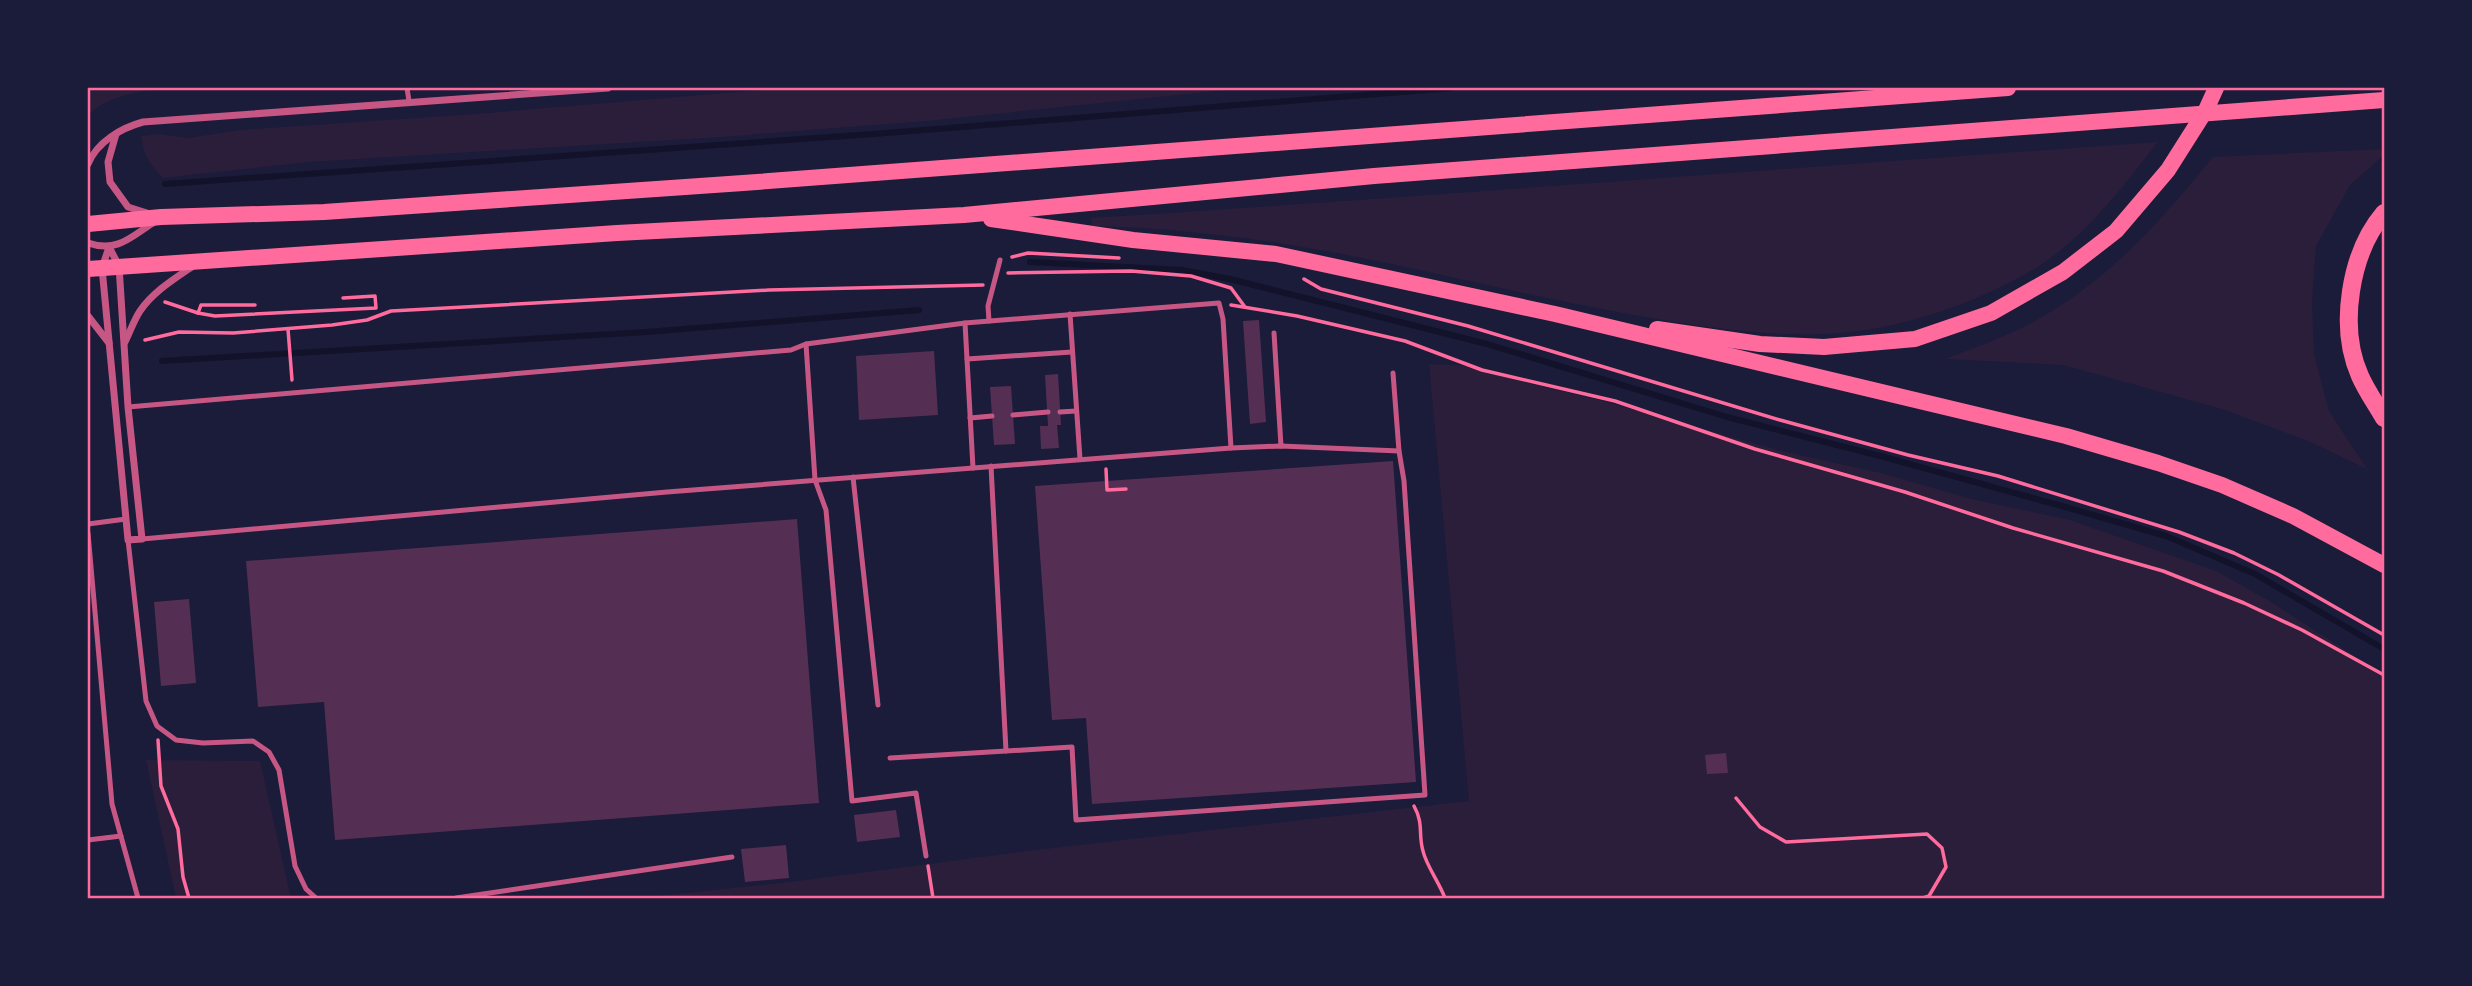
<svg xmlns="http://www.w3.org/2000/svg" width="2472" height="986" viewBox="0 0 2472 986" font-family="'Roboto Condensed',sans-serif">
<rect width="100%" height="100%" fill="#1b1b3a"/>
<g fill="#2a1e3b">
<path d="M88,88H187C151,89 117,91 88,114Z"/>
<path d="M784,88H1246L927,121L721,137L308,162L163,178C150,164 143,155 141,136L158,134L188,138L240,130L476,114Z"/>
<path d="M2158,142C2120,190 2084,240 2029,272C1969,306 1898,330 1828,334C1760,337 1690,325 1623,313C1542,298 1462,279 1382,262C1285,242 1190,228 1092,226L1091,218C1447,195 1802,167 2158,142Z"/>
<path d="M2384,149V155L2350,185L2316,246L2312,302L2314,354L2329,411L2367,469L2308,441L2222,409L2063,365L1946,359C1978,346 2011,335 2040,318C2111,278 2162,219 2213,157Z"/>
<polygon points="1429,364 1473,366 1523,382 1607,402 1781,451 1881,473 1972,499 2070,520 2216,571 2268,600 2384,675 2384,898 639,898 790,882 1035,850 1469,801"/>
<polygon points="146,760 260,761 291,898 176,898"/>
</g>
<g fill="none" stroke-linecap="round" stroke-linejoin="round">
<g stroke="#12122b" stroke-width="6">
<polyline points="165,184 873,134 1452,88"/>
<polyline points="1030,262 1182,270 1230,279 1487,344 1727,417 1884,457 2069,508 2166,536 2255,574 2384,649"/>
<polyline points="162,361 646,332 919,310"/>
</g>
</g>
<g fill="#542f53">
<polygon points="1259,320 1266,422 1250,424 1243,321"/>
<polygon points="934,351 938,415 859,420 856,356"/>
<polygon points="1058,374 1061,425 1057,425 1059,448 1041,449 1040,426 1048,426 1045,375"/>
<polygon points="1011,386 1015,444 994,445 990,387"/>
<polygon points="1393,461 1416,782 1092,804 1086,718 1052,720 1035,486"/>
<polygon points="797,519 819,803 335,840 324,702 258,707 246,561"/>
<polygon points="189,599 196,683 161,686 154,602"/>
<polygon points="1726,753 1728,773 1707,774 1705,755"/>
<polygon points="896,810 900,837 857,842 854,815"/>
<polygon points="786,845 789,878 745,882 741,849"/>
</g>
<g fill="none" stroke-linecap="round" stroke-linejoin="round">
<g stroke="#ff6b9d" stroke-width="3.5">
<polyline points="1012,257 1028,253 1119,258"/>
<polyline points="1008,273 1131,271 1191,276 1231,288 1245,307"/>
<polyline points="1304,279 1321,289 1468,326 1780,420 1908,455 1998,476 2179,532 2234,553 2279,575 2384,635"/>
<polyline points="165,302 198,313 215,316 376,308 375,296 343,298"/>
<polyline points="1231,305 1297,316 1405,341 1482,370 1615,401 1755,449 1905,492 2013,528 2163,571 2244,603 2302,630 2384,675"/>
<polyline points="198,313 201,305 255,305"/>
<polyline points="288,329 292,380"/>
<polyline points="145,340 179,332 233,333 332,325 367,320 391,311 769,290 983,285"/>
<polyline points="1106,469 1107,490 1126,489"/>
<polyline points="158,740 161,786 178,829 183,877 189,898"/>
<polyline points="1736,798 1760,827 1786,842 1927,834 1942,848 1946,867 1929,896 1923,898"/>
<path d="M1414,806C1424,824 1418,834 1423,851C1426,865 1439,882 1445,898"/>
<polyline points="928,866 933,898"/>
</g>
<g stroke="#c65784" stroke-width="5">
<polyline points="407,88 409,101"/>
<polyline points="1070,314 1080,459"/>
<polyline points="989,321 988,306 1000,260"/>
<polyline points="965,323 973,468"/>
<polyline points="1274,333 1281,446"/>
<polyline points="806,344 815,480 826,510 852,801 916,793 926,856"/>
<polyline points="967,359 1072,352"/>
<polyline points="128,407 791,350 806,344 965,323 1219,303 1223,319 1231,448"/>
<polyline points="1060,412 1076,411"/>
<polyline points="1013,415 1048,412"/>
<polyline points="970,418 992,416"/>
<polyline points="853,477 878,705"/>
<polyline points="88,524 126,519"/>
<polyline points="88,533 112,804 138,898"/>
<polyline points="142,539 667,492 1231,448 1281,446 1399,451"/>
<polyline points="128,540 146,701 157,726 176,740 203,743 253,741 269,752 279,770 295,866 306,889 316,898"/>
<polyline points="1006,751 1072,747 1076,820 1425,795 1404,481 1399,451 1393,373"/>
<polyline points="890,758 1006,751 991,466"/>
<polyline points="88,840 121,836"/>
<polyline points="456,898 732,857"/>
</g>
<g stroke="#c65784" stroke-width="7">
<polyline points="116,134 108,162 110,182 128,207 147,213"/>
<path d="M88,164C97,142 121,128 143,122L608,88"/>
<path d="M88,243C117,253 131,237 154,222"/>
<polygon points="109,247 119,266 128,407 142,539 128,540 102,268"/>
<polyline points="88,316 109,343"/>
<path d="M125,342C130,332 134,320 140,311C153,292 174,279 193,266"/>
</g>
<g stroke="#ff6b9d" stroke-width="16">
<polyline points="991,219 1133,240 1276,254 1555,314 2066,436 2158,463 2222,485 2293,516 2384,565"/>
<polyline points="88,224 161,217 324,212 743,183 2008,88"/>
<polyline points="88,269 617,233 964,215 1374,176 2384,100"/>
<polyline points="1657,329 1760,344 1824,347 1915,339 1991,313 2063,272 2116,231 2168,170 2206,110 2216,88"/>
</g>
<path stroke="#ff6b9d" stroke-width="18" d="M2384,213C2350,253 2338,327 2360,376C2366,390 2376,404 2384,418"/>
</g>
<rect width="2472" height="986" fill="none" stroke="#1b1b3a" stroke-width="178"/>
<rect x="89" y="89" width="2294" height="808" fill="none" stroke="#ff6b9d" stroke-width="2.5"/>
</svg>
